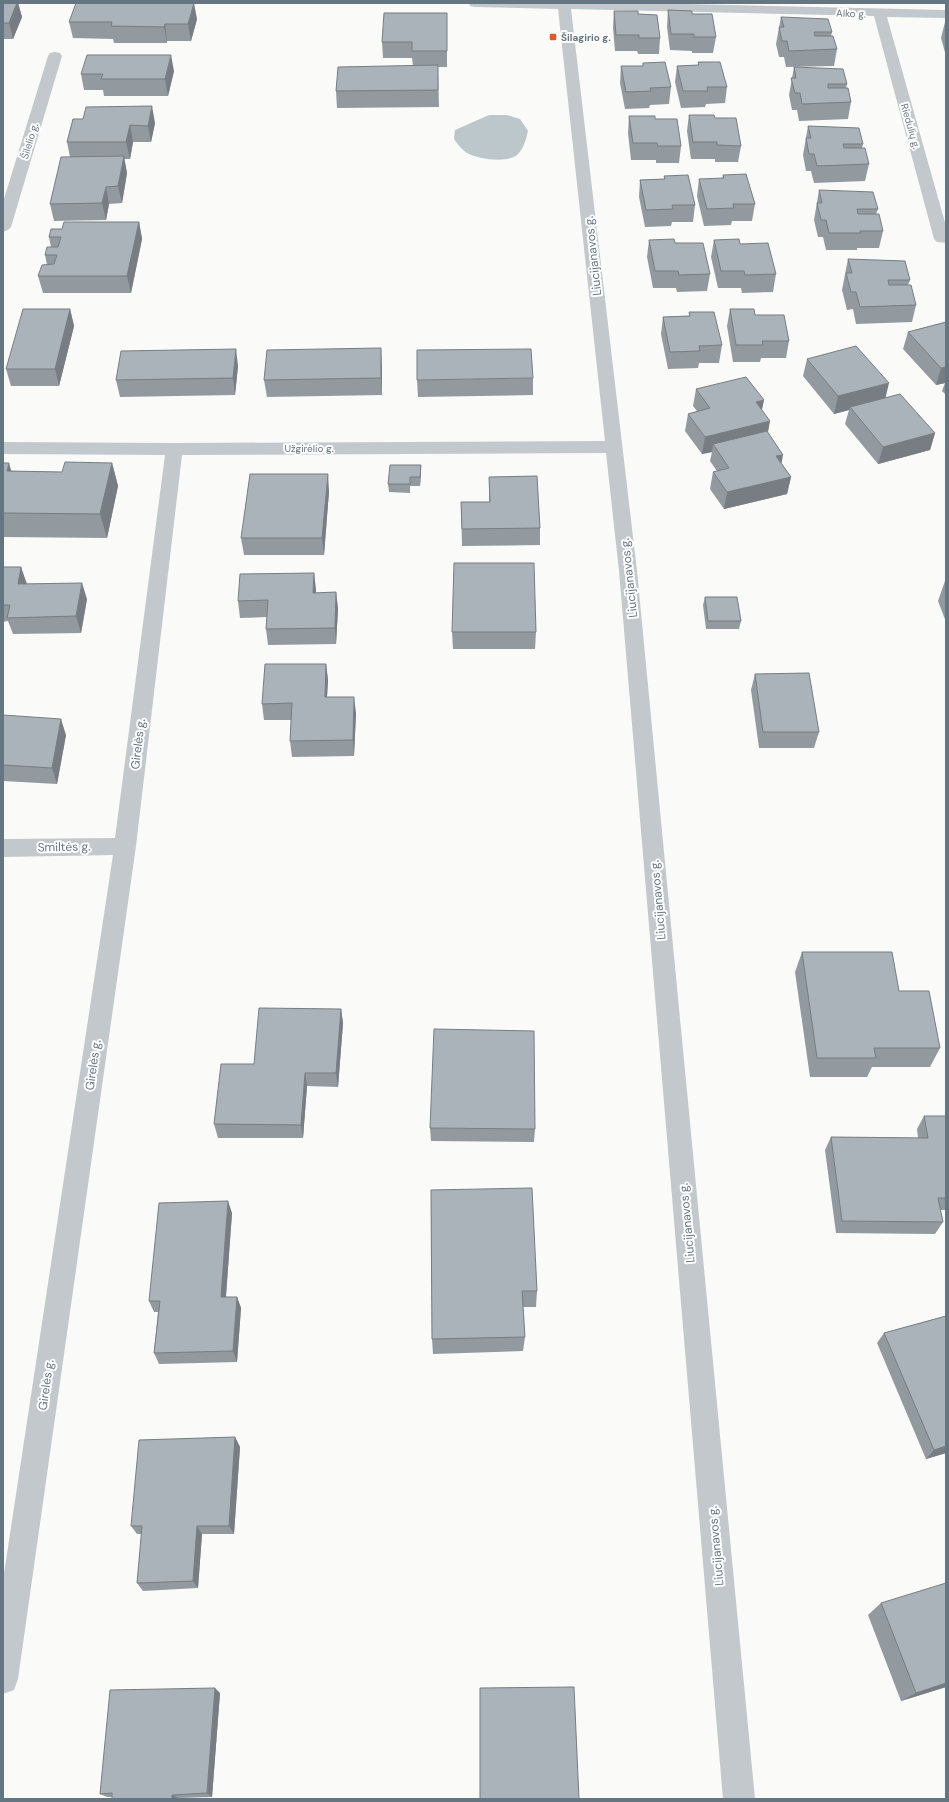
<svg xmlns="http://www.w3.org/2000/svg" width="949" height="1802" viewBox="0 0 949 1802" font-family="'DM Sans',sans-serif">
<rect width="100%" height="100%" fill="#fafaf8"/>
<path fill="#bbc7cb" d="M489,115H507L520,119L528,131C526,139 524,148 518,154C508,164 478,159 467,153C462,150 457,143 454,139L455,130Z"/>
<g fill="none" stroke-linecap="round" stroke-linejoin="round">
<g fill="#c3c8cc" fill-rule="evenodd">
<polygon points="469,3 641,3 946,10 946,18 887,17 946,226 946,243 937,242 934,239 874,16 571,9 637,571 755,1799 723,1799 619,571 606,453 182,455 136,846 18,1679 14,1690 3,1694 3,1580 113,855 3,857 3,839 115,838 165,455 3,454 3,442 174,443 605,441 558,9 475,7 470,6"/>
<polygon points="55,52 60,53 62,56 11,227 8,230 3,232 3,202 48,56 50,53"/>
</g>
</g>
<g fill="#929a9f">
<polygon points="3,3 18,3 22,17 13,39 3,39"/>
<polygon points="668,10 692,14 716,37 713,53 692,53 692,51 670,50 667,27"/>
<polygon points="614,11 638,14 660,38 659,54 638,54 637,51 615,51 613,28"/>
<polygon points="447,13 447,67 438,67 439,107 337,108 336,91 413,66 412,58 383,58 382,42"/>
<polygon points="781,17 832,32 831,36 837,49 834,66 786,67 784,57 779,57 776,44"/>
<polygon points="197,19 191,41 167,41 167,43 114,43 113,39 73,38 69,22"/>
<polygon points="945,22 946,22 946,56 941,38"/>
<polygon points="698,62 727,87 725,103 706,104 705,107 681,108 675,82 677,66 698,65"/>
<polygon points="643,63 671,87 669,104 650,105 649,108 625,109 620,83 621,66 643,66"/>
<polygon points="794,67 847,84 846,88 851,102 848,119 799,121 797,110 792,110 789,95"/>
<polygon points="174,71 168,96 104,96 103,90 84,90 81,74"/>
<polygon points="689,115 715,118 741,146 738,162 715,162 715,159 691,159 687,131"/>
<polygon points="629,116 655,119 681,146 679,163 656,163 656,160 631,160 628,133"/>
<polygon points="73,119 155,123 151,142 133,142 130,159 124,159 127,173 122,203 109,204 106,220 54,221 50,204 70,157 67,142"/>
<polygon points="808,126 863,144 862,148 869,164 865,181 814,183 811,171 806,171 803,155"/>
<polygon points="723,175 755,204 752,221 732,221 731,225 704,226 697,196 699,179 722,179"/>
<polygon points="664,176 695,205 693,222 672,222 671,226 645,227 639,197 640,180 664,179"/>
<polygon points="819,190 878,209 876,214 883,231 879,248 857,248 857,250 826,250 823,237 818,237 814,220"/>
<polygon points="139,222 142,239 131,293 43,293 38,276 47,265 45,255 51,247 49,237 62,229"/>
<polygon points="649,240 675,243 710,274 707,291 677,292 676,288 653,288 647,257"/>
<polygon points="714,240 740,244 776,274 773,292 742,293 741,288 718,288 711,257"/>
<polygon points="848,259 910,280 908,285 916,305 912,322 856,324 853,309 847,310 842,290"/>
<polygon points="70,309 74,326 59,386 11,386 6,369"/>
<polygon points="730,309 755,315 789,341 786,358 761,358 760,362 733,362 727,326"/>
<polygon points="689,312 722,345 719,363 699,363 698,368 668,369 661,334 663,317 689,316"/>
<polygon points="946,322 946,395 942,391 945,383 936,385 903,349 908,332"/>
<polygon points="807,359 885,398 935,433 930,450 878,464 845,424 849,410 834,414 803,376"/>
<polygon points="238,366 235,395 120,397 116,380"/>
<polygon points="382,366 382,395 267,397 264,380"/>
<polygon points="533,378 533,395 418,397 417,380"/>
<polygon points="696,389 764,400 762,410 768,433 782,464 791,477 787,494 724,509 710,489 713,472 717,471 710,461 712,452 702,454 685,431 688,414 697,411 693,406"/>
<polygon points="3,463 11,471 62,472 112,463 118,486 107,538 3,537"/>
<polygon points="421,465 420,486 410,486 410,493 389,492 388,484"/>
<polygon points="489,477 540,528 540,545 462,546 461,502 489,502"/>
<polygon points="329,491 324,555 244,555 241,538"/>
<polygon points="3,567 21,567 26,584 87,599 81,633 13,634 8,621 3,622"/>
<polygon points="314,573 316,593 336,592 338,609 336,644 268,645 266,629 267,617 240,618 238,601"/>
<polygon points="946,578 946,622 938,601"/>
<polygon points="705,597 741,621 739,629 706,629 703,605"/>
<polygon points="452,632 536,632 535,649 453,649"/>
<polygon points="326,664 328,680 327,697 356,713 354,756 292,757 290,741 291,720 264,720 262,704"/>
<polygon points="755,674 819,732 814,748 759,748 751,690"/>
<polygon points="3,715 66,735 57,784 3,781"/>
<polygon points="802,952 899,991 940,1048 930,1067 872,1067 867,1077 810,1077 795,972"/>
<polygon points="341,1009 343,1023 338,1087 307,1086 303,1138 218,1138 214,1124 254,1064"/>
<polygon points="924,1116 946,1116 946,1210 940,1210 943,1222 935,1234 836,1233 825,1150 831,1137 918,1138 917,1129"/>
<polygon points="430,1128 535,1129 534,1142 431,1141"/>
<polygon points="431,1190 537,1291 536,1307 523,1307 525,1337 523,1351 433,1354 432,1339"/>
<polygon points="232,1213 226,1297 237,1297 241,1308 237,1362 159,1364 154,1353 158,1312 154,1312 149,1301"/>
<polygon points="946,1316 946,1453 926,1459 877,1343 884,1333"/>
<polygon points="235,1437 240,1447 234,1534 202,1534 198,1588 143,1591 137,1583 142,1534 137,1534 131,1526"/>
<polygon points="881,1603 946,1687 901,1701 868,1615"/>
<polygon points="220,1693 212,1797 178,1798 107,1797 100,1794"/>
</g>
<g fill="#777d82">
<polygon points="17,3 18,3 22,17 13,39 9,23"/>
<polygon points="194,3 197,19 191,41 188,24"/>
<polygon points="165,24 167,41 167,43 164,27"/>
<polygon points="171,55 174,71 168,96 165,79"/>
<polygon points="152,106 155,123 151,142 148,126"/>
<polygon points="130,125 133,142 130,159 126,142"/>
<polygon points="124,156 127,173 122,203 118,186"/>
<polygon points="106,187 109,204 106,220 102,203"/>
<polygon points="139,222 142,239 131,293 127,276"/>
<polygon points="70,309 74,326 59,386 55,369"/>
<polygon points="381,348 382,366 382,395 381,378"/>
<polygon points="236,349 238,366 235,395 233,378"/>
<polygon points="946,367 946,379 945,383 936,385 941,368"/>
<polygon points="889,383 885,400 850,407 849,410 834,414 838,396"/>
<polygon points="764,400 760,417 756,402"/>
<polygon points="770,421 767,438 713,444 712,452 702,454 705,437"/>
<polygon points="935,433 930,450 878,464 883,447"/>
<polygon points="783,455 780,472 776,456"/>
<polygon points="9,463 16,487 7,471"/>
<polygon points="112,463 118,486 107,538 100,514"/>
<polygon points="421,465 421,474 420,486 420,477"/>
<polygon points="328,474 329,491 324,555 322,538"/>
<polygon points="791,477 787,494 724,509 727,492"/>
<polygon points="21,567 27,584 18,584"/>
<polygon points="314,573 316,590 315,609 313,593"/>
<polygon points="82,583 87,599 81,633 76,616"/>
<polygon points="336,592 338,609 336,644 335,628"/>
<polygon points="326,664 328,680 326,713 325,697"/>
<polygon points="354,697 356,713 354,756 353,740"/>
<polygon points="61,719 66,735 57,784 52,768"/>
<polygon points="341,1009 343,1023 338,1087 336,1073"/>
<polygon points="305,1073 307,1086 303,1138 301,1125"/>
<polygon points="228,1201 232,1213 225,1308 221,1297"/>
<polygon points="237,1297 241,1308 237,1362 233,1351"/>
<polygon points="235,1437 240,1447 234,1534 229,1526"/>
<polygon points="946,1446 946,1453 926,1459 934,1450"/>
<polygon points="197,1526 202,1534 198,1588 193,1581"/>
<polygon points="946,1683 946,1687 901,1701 916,1693"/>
<polygon points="215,1688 220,1693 212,1797 207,1793"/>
<polygon points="172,1795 178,1798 178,1799 172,1799"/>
</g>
<g fill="#aab3b9" stroke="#777d82">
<polygon points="3,3 17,3 9,23 3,23"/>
<polygon points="76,3 194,3 188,24 165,24 164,27 111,26 112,22 69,22"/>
<polygon points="668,10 692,11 692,14 712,14 716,37 694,37 694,34 671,34"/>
<polygon points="614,11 638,11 638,14 657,15 660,38 639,38 639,35 616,35"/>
<polygon points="384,13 447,13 447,51 412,51 412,42 382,42"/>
<polygon points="781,17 828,19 832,32 814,32 815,36 833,36 837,49 789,51 787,41 782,41 779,27 784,27"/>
<polygon points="87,55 171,55 165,79 101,79 103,74 81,74"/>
<polygon points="665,62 671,87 650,88 651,91 626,92 621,66 643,66 643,63"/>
<polygon points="698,62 720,62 727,87 707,87 708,91 683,91 677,66 699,65"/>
<polygon points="438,65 438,90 336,91 338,67"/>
<polygon points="794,67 843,69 847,84 828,84 828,88 848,88 851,102 802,104 800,93 795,93 791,78 796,78"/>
<polygon points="152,106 148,126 130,125 126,142 67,142 73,119 83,119 86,107"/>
<polygon points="689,115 714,115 715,118 736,118 741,146 717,145 717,142 693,142"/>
<polygon points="629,116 655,116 655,119 677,119 681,146 658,146 657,143 633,143"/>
<polygon points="808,126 859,128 863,144 843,144 844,148 865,148 869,164 817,166 814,154 809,154 806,138 811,138"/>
<polygon points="124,156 118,186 106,187 102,203 50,204 61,157"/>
<polygon points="746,174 755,204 733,204 734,208 707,209 699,179 724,178 723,175"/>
<polygon points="688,175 695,205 672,205 673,209 646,210 640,180 665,179 664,176"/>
<polygon points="819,190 873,192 878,209 857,209 858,214 879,214 883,231 860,231 861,233 829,233 826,220 821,220 817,203 822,203"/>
<polygon points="64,222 139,222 127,276 38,276 42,265 54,264 57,255 45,255 47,247 58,247 61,237 49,237 51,229 62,229"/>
<polygon points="674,239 675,243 703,243 710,274 679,275 678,271 655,271 649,240"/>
<polygon points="739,239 740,244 768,243 776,274 745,275 744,271 721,271 714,240"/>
<polygon points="848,259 905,261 910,280 888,280 889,285 911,285 916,305 860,307 856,292 851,292 846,273 852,273"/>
<polygon points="23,309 70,309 55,369 6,369"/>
<polygon points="730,309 754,309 755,315 784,315 789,341 762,341 763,345 736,345"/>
<polygon points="689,312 714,312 722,345 699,346 700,351 670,352 663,317 690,316"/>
<polygon points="946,322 946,367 941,368 908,332"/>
<polygon points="856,346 889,383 838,396 807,359"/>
<polygon points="381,348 381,378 264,380 267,350"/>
<polygon points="236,349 233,378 116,380 121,351"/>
<polygon points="531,349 533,378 417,380 417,350"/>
<polygon points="746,377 764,400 756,402 770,421 705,437 688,414 710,408 696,389"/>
<polygon points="900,394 935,433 883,447 850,407"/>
<polygon points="767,431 783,455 776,456 791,477 727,492 713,472 729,468 713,444"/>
<polygon points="65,462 112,463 100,514 3,513 3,463 9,463 7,471 62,472"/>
<polygon points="390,465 421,465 420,477 410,477 410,484 388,484"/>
<polygon points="250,474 328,474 322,538 241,538"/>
<polygon points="537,476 540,528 462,529 461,502 490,502 489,477"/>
<polygon points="454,563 534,563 536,632 452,632"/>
<polygon points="3,567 21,567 18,584 82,583 76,616 7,618 10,605 3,605"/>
<polygon points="314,573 313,593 336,592 335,628 266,629 268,600 238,601 240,574"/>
<polygon points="705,597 737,597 741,621 708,621"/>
<polygon points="265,664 326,664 325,697 354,697 353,740 290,741 292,703 262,704"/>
<polygon points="809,673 819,732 763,732 755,674"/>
<polygon points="3,715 61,719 52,768 3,765"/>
<polygon points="802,952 892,952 899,991 929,991 940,1048 874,1048 876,1058 817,1058"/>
<polygon points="259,1008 341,1009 336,1073 305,1073 301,1125 214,1124 221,1064 254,1064"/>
<polygon points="434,1029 534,1031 535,1129 430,1128"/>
<polygon points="924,1116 946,1116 946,1198 938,1198 943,1222 842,1221 831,1137 928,1138"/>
<polygon points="532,1188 537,1291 522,1291 525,1337 432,1339 431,1190"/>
<polygon points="228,1201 221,1297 237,1297 233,1351 154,1353 160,1301 149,1301 159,1203"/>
<polygon points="946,1316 946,1446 934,1450 884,1333"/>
<polygon points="235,1437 229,1526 197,1526 193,1581 137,1583 142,1526 131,1526 139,1440"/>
<polygon points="946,1583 946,1683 916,1693 881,1603"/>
<polygon points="574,1687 579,1799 480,1799 480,1688"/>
<polygon points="215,1688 207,1793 172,1795 172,1799 112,1799 112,1793 100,1794 110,1690"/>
</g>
<rect fill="#e4572e" stroke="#fff" stroke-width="1.5" x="549" y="33" width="8" height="8" rx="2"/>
<g text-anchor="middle" stroke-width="4" stroke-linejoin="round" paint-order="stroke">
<g font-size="10" fill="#657683" stroke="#fff">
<text transform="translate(851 13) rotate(2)" y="4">Alko g.</text>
<text transform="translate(911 126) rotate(74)" y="4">Riedulių g.</text>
<text transform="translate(29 141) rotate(-73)" y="4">Šilelio g.</text>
<text x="309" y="452">Užgirėlio g.</text>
</g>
<g font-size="10" font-weight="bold" fill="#657683" stroke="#fff" text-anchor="start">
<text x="561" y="41">Šilagirio g.</text>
</g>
<g font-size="12" fill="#657683" stroke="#fff">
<text transform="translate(593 256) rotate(-96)" y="4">Liucijanavos g.</text>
<text transform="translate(629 578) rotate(-96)" y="4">Liucijanavos g.</text>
<text transform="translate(138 744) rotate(-83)" y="4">Girelės g.</text>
<text transform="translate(64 847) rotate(-1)" y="4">Smiltės g.</text>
<text transform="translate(658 900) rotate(-95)" y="4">Liucijanavos g.</text>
<text transform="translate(93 1065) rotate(-82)" y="4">Girelės g.</text>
<text transform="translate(687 1223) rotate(-95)" y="4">Liucijanavos g.</text>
<text transform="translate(46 1385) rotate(-82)" y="4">Girelės g.</text>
<text transform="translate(716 1546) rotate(-95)" y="4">Liucijanavos g.</text>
</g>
</g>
<rect width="949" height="1802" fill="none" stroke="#657683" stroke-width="8"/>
</svg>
